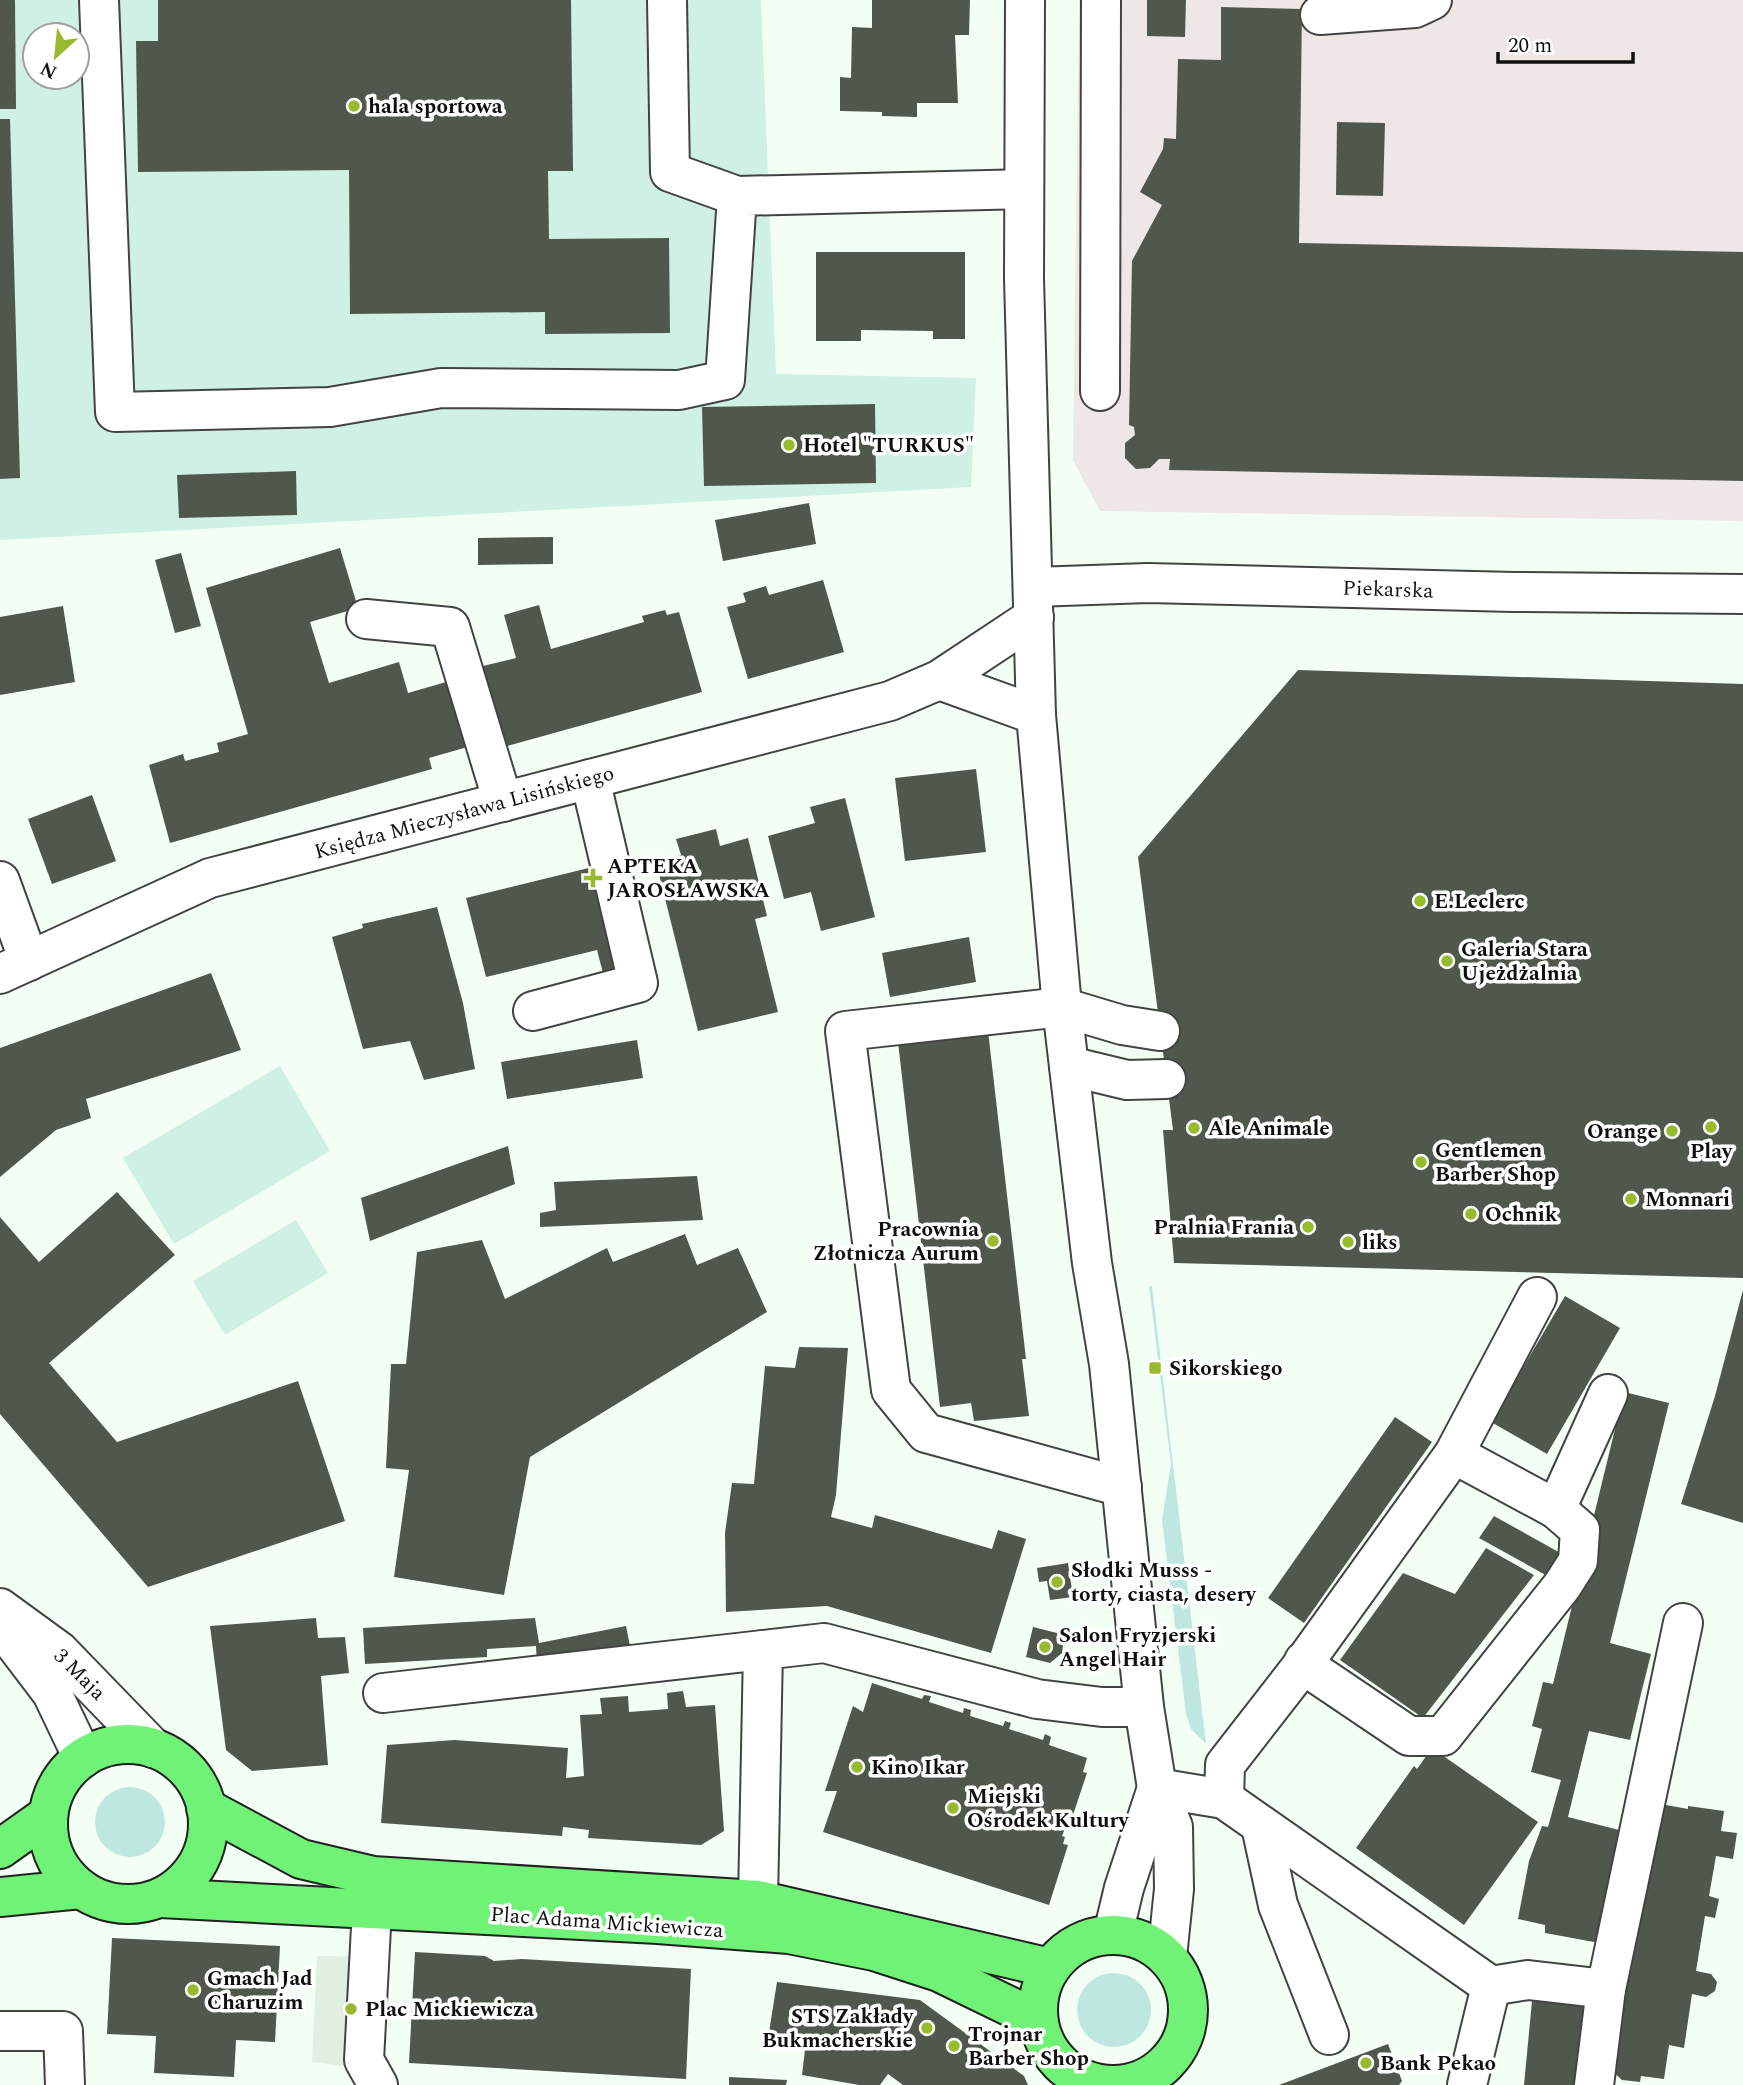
<svg xmlns="http://www.w3.org/2000/svg" width="1743" height="2085" viewBox="0 0 1743 2085" font-family="Spectral,serif">
<rect width="100%" height="100%" fill="#f3fef5"/>
<polygon fill="#eee7e5" points="1079,0 1743,0 1743,521 1100,511 1073,460"/>
<g fill="#bee8df">
<polygon points="1149,1286 1152,1286 1206,1744 1191,1729 1186,1714 1162,1520 1171,1464"/>
<circle cx="130" cy="1822" r="35"/>
<circle cx="1114" cy="2010" r="37"/>
</g>
<g fill="#cff0e4" fill-rule="evenodd">
<path d="M0,0H761L776,374L976,378L971,487L0,540ZM35,35H77V77H35Z"/>
<polygon points="280,1066 330,1151 174,1244 123,1158"/>
<polygon points="296,1220 328,1273 225,1335 193,1281"/>
</g>
<polygon fill="#e1efe2" points="317,1956 390,1957 383,2071 312,2062"/>
<g fill="#50584d">
<polygon points="0,0 15,0 16,109 0,109"/>
<polygon points="158,0 571,0 573,171 548,171 549,239 669,238 670,333 545,334 545,312 350,314 349,170 138,172 136,41 158,41"/>
<polygon points="872,0 970,0 969,35 955,35 958,103 917,103 917,117 882,116 882,112 840,111 840,77 851,78 852,27 872,28"/>
<polygon points="1147,0 1186,0 1185,37 1147,36"/>
<polygon points="1221,7 1302,9 1299,243 1743,252 1743,481 1169,470 1170,459 1159,459 1150,468 1136,469 1125,458 1125,443 1135,435 1134,427 1129,425 1132,261 1162,205 1140,192 1163,149 1164,138 1176,139 1178,59 1221,60"/>
<polygon points="0,119 10,119 20,478 0,479"/>
<polygon points="1337,122 1385,123 1383,196 1336,195"/>
<polygon points="816,252 965,252 965,339 933,339 933,331 861,330 861,341 816,341"/>
<polygon points="875,404 876,483 704,486 702,407"/>
<polygon points="296,471 297,515 179,518 177,475"/>
<polygon points="809,503 816,544 723,561 715,520"/>
<polygon points="553,537 553,564 478,565 478,538"/>
<polygon points="340,548 358,608 310,622 329,683 399,662 408,693 453,680 471,746 429,758 432,769 170,843 149,765 183,754 185,761 219,752 217,743 248,734 206,588"/>
<polygon points="181,553 201,626 175,633 155,560"/>
<polygon points="823,580 844,652 748,679 727,607 746,602 743,593 766,586 769,595"/>
<polygon points="539,605 551,649 644,622 642,616 665,610 667,615 679,612 702,692 507,746 483,666 516,658 504,615"/>
<polygon points="63,606 75,682 0,695 0,617"/>
<polygon points="1298,670 1743,684 1743,1278 1174,1263 1163,1130 1173,1130 1138,857"/>
<polygon points="976,769 986,852 905,861 895,778"/>
<polygon points="92,795 116,861 52,884 28,819"/>
<polygon points="845,798 875,917 821,931 811,892 784,899 768,836 815,823 810,807"/>
<polygon points="716,829 720,846 748,838 767,916 755,919 778,1012 698,1031 656,862 681,855 676,839"/>
<polygon points="601,865 626,967 603,973 597,950 486,977 466,898"/>
<polygon points="437,907 463,1003 475,1069 424,1080 410,1041 363,1049 332,937 363,928 362,924"/>
<polygon points="969,937 976,982 890,997 882,953"/>
<polygon points="211,973 241,1050 86,1099 91,1118 56,1130 0,1177 0,1048"/>
<polygon points="988,1031 1026,1359 1022,1359 1029,1416 974,1421 971,1403 940,1407 898,1042"/>
<polygon points="637,1040 643,1078 507,1099 501,1062"/>
<polygon points="508,1146 515,1184 370,1241 361,1198"/>
<polygon points="697,1176 703,1220 540,1227 540,1213 556,1210 554,1182"/>
<polygon points="117,1192 175,1255 49,1363 117,1442 298,1381 345,1521 148,1587 0,1414 0,1217 39,1262"/>
<polygon points="685,1234 697,1265 738,1248 767,1312 530,1457 504,1595 394,1577 409,1470 386,1468 391,1364 406,1364 417,1252 482,1240 505,1299 607,1248 613,1262"/>
<polygon points="1743,1290 1743,1523 1681,1504 1715,1396"/>
<polygon points="1565,1296 1620,1328 1547,1454 1491,1422"/>
<polygon points="799,1347 848,1348 836,1495 831,1517 872,1528 875,1515 992,1549 998,1530 1026,1539 991,1653 827,1606 726,1612 725,1533 732,1483 754,1484 765,1366 795,1368"/>
<polygon points="1624,1392 1669,1403 1610,1643 1651,1654 1640,1698 1630,1740 1589,1731 1568,1817 1627,1832 1605,1944 1545,1933 1545,1925 1518,1919 1529,1861 1542,1826 1548,1827 1561,1780 1531,1772 1542,1729 1532,1726 1543,1682 1553,1684"/>
<polygon points="1395,1417 1432,1442 1304,1623 1268,1598"/>
<polygon points="1494,1516 1564,1555 1551,1578 1479,1538"/>
<polygon points="1486,1548 1534,1575 1423,1718 1340,1660 1403,1573 1455,1594"/>
<polygon points="1068,1563 1073,1597 1050,1600 1047,1581 1039,1582 1037,1568"/>
<polygon points="316,1618 318,1638 345,1637 349,1673 321,1676 328,1765 252,1771 226,1750 210,1626"/>
<polygon points="535,1618 539,1643 626,1626 631,1651 537,1666 536,1646 487,1649 487,1657 365,1664 363,1628"/>
<polygon points="1033,1627 1057,1633 1063,1645 1062,1653 1050,1663 1026,1657"/>
<polygon points="872,1683 922,1699 924,1695 931,1696 929,1702 963,1713 964,1708 971,1710 970,1716 1003,1726 1005,1721 1011,1723 1009,1729 1043,1740 1045,1734 1051,1737 1049,1745 1087,1758 1083,1772 1087,1773 1070,1824 1067,1823 1062,1836 1065,1837 1063,1844 1068,1845 1049,1905 823,1832 837,1791 825,1791 853,1706 863,1712"/>
<polygon points="683,1691 686,1707 715,1705 724,1831 701,1845 588,1838 589,1830 563,1827 562,1836 381,1823 387,1745 454,1740 568,1748 566,1778 584,1776 580,1715 602,1714 600,1698 628,1696 629,1712 668,1709 667,1693"/>
<polygon points="1432,1748 1538,1822 1464,1925 1356,1848 1414,1766 1417,1769"/>
<polygon points="1655,1803 1688,1809 1688,1806 1724,1811 1721,1831 1737,1833 1733,1859 1716,1856 1709,1896 1719,1899 1715,1918 1705,1916 1696,1971 1711,1974 1717,1982 1715,1991 1706,1997 1692,1994 1684,2048 1669,2045 1664,2079 1641,2076 1640,2082 1622,2080 1609,2068"/>
<polygon points="112,1938 280,1946 275,2042 236,2040 234,2077 154,2073 156,2036 107,2034"/>
<polygon points="415,1952 485,1956 494,1961 522,1959 691,1969 686,2079 409,2063"/>
<polygon points="777,1982 920,2000 1024,2076 1028,2085 903,2085 888,2074 880,2085 859,2085 802,2075 805,2050 767,2045"/>
<polygon points="1532,2001 1588,2007 1580,2085 1524,2085"/>
<polygon points="1388,2044 1402,2081 1399,2085 1279,2085"/>
<polygon points="729,2077 787,2080 786,2085 729,2085"/>
</g>
<g fill="none" stroke-linecap="round" stroke-linejoin="round">
<g stroke="#434343" stroke-width="42">
<g id="minor">
<polyline points="99,0 115,412 330,407 441,388 679,390 725,380 737,196 1024,189"/>
<polyline points="667,0 670,172 737,196"/>
<polyline points="1025,0 1024,279 1036,715 1062,1007 1092,1263 1109,1364 1144,1707 1157,1788 1173,1827 1174,1889 1167,1957"/>
<polyline points="1320,15 1415,8 1432,0"/>
<polyline points="1100,391 1101,0"/>
<polyline points="1034,587 1148,583 1514,592 1743,594"/>
<polyline points="366,619 450,627 503,802"/>
<polyline points="939,680 1036,715"/>
<polyline points="0,881 29,961"/>
<polyline points="0,974 210,878 890,701 939,680 1034,617"/>
<polyline points="533,1011 638,983 590,779"/>
<polyline points="1069,1066 1127,1080 1166,1079"/>
<polyline points="1454,1454 1537,1297"/>
<polyline points="1122,1487 926,1433 891,1390 845,1031 1062,1007 1122,1025 1160,1031"/>
<polyline points="0,1608 59,1651 153,1748"/>
<polyline points="1,1626 52,1693 83,1758"/>
<polyline points="1304,1661 1317,1674 1409,1736 1443,1736 1562,1586 1578,1561 1580,1530 1556,1509"/>
<polyline points="383,1693 763,1650"/>
<polyline points="1157,1788 1224,1799 1491,1986 1467,2085"/>
<polyline points="1224,1799 1225,1765 1298,1671 1454,1454 1556,1509 1608,1394"/>
<polyline points="1261,1826 1278,1905 1329,2035"/>
<polyline points="758,1900 763,1650 824,1643 1037,1699 1102,1707 1144,1707"/>
<polyline points="372,1908 364,2060 378,2085"/>
<polyline points="1113,1934 1124,1888 1157,1788"/>
<polyline points="1491,1986 1528,1980 1606,1989 1683,1623"/>
<polyline points="0,2031 63,2031 65,2085"/>
<polyline points="1594,2085 1606,1989"/>
</g>
</g>
<g stroke="#212121" stroke-width="42">
<g id="major">
<circle cx="128" cy="1824" r="80"/>
<polyline points="206,1808 301,1859 373,1876 758,1900 1050,1968"/>
<polyline points="0,1849 48,1815"/>
<polyline points="0,1897 81,1889"/>
<polyline points="160,1898 658,1924 789,1934 874,1951 939,1972 1038,2020"/>
<circle cx="1113" cy="2010" r="75"/>
</g>
</g>
<use href="#minor" stroke="#fff" stroke-width="38"/>
<use href="#major" stroke="#70f277" stroke-width="38"/>
</g>
<g fill="#97ba2e" stroke="#fff" stroke-width="2.5">
<circle cx="354" cy="106" r="7"/>
<circle cx="789" cy="445" r="7"/>
<path d="M589.5 867.5h7v7h7v7h-7v7h-7v-7h-7v-7h7z"/>
<circle cx="1420" cy="901" r="7"/>
<circle cx="1447" cy="961" r="7"/>
<circle cx="1711" cy="1127" r="7"/>
<circle cx="1194" cy="1128" r="7"/>
<circle cx="1672" cy="1131" r="7"/>
<circle cx="1421" cy="1162" r="7"/>
<circle cx="1631" cy="1199" r="7"/>
<circle cx="1471" cy="1214" r="7"/>
<circle cx="1308" cy="1227" r="7"/>
<circle cx="993" cy="1241" r="7"/>
<circle cx="1348" cy="1242" r="7"/>
<rect x="1148" y="1361" width="14" height="14" rx="3.5"/>
<circle cx="1057" cy="1582" r="7"/>
<circle cx="1045" cy="1647" r="7"/>
<circle cx="857" cy="1767" r="7"/>
<circle cx="953" cy="1808" r="7"/>
<circle cx="193" cy="1990" r="7"/>
<circle cx="351" cy="2009" r="7"/>
<circle cx="927" cy="2028" r="7"/>
<circle cx="954" cy="2046" r="7"/>
<circle cx="1366" cy="2063" r="7"/>
</g>
<g text-anchor="middle" stroke-width="7" stroke-linejoin="round" paint-order="stroke">
<g font-size="21" font-weight="bold" fill="#101010" stroke="#fff" text-anchor="start">
<text x="368" y="113">hala sportowa</text>
<text x="803" y="452">Hotel "TURKUS"</text>
<text x="607" y="873">APTEKA<tspan x="607" dy="24">JAROSŁAWSKA</tspan></text>
<text x="1434" y="908">E.Leclerc</text>
<text x="1461" y="956">Galeria Stara<tspan x="1461" dy="24">Ujeżdżalnia</tspan></text>
<text x="1208" y="1135">Ale Animale</text>
<text x="1658" y="1138" text-anchor="end">Orange</text>
<text x="1435" y="1157">Gentlemen<tspan x="1435" dy="24">Barber Shop</tspan></text>
<text x="1711" y="1158" text-anchor="middle">Play</text>
<text x="1645" y="1206">Monnari</text>
<text x="1485" y="1221">Ochnik</text>
<text x="1294" y="1234" text-anchor="end">Pralnia Frania</text>
<text x="979" y="1236" text-anchor="end">Pracownia<tspan x="979" dy="24">Złotnicza Aurum</tspan></text>
<text x="1362" y="1249">liks</text>
<text x="1169" y="1375">Sikorskiego</text>
<text x="1071" y="1577">Słodki Musss -<tspan x="1071" dy="24">torty, ciasta, desery</tspan></text>
<text x="1059" y="1642">Salon Fryzjerski<tspan x="1059" dy="24">Angel Hair</tspan></text>
<text x="871" y="1774">Kino Ikar</text>
<text x="967" y="1803">Miejski<tspan x="967" dy="24">Ośrodek Kultury</tspan></text>
<text x="207" y="1985">Gmach Jad<tspan x="207" dy="24">Charuzim</tspan></text>
<text x="365" y="2016">Plac Mickiewicza</text>
<text x="913" y="2023" text-anchor="end">STS Zakłady<tspan x="913" dy="24">Bukmacherskie</tspan></text>
<text x="968" y="2041">Trojnar<tspan x="968" dy="24">Barber Shop</tspan></text>
<text x="1380" y="2070">Bank Pekao</text>
</g>
<g font-size="21" fill="#101010" stroke="#fff">
<text transform="translate(1388 589) rotate(2)" y="7">Piekarska</text>
<text transform="translate(464 812) rotate(-15)" y="7">Księdza Mieczysława Lisińskiego</text>
<text transform="translate(80 1674) rotate(45)" y="7">3 Maja</text>
<text transform="translate(607 1922) rotate(4)" y="7">Plac Adama Mickiewicza</text>
</g>
</g>
<g transform="translate(56 56) rotate(207)"><circle r="33" fill="#ffffff" stroke="#9f9f9f" stroke-width="2"/>
<path d="M0-5L12 26L0 18L-12 26Z" fill="#97ba2e"/>
<text y="-10" font-size="19" font-weight="bold" text-anchor="middle" fill="#101010">N</text>
</g>
<path d="M1498 52v10h135v-10" fill="none" stroke="#101010" stroke-width="3.5"/>
<text x="1508" y="52" font-size="21" fill="#101010" stroke="#ffffff" stroke-width="5" paint-order="stroke">20 m</text>
</svg>
